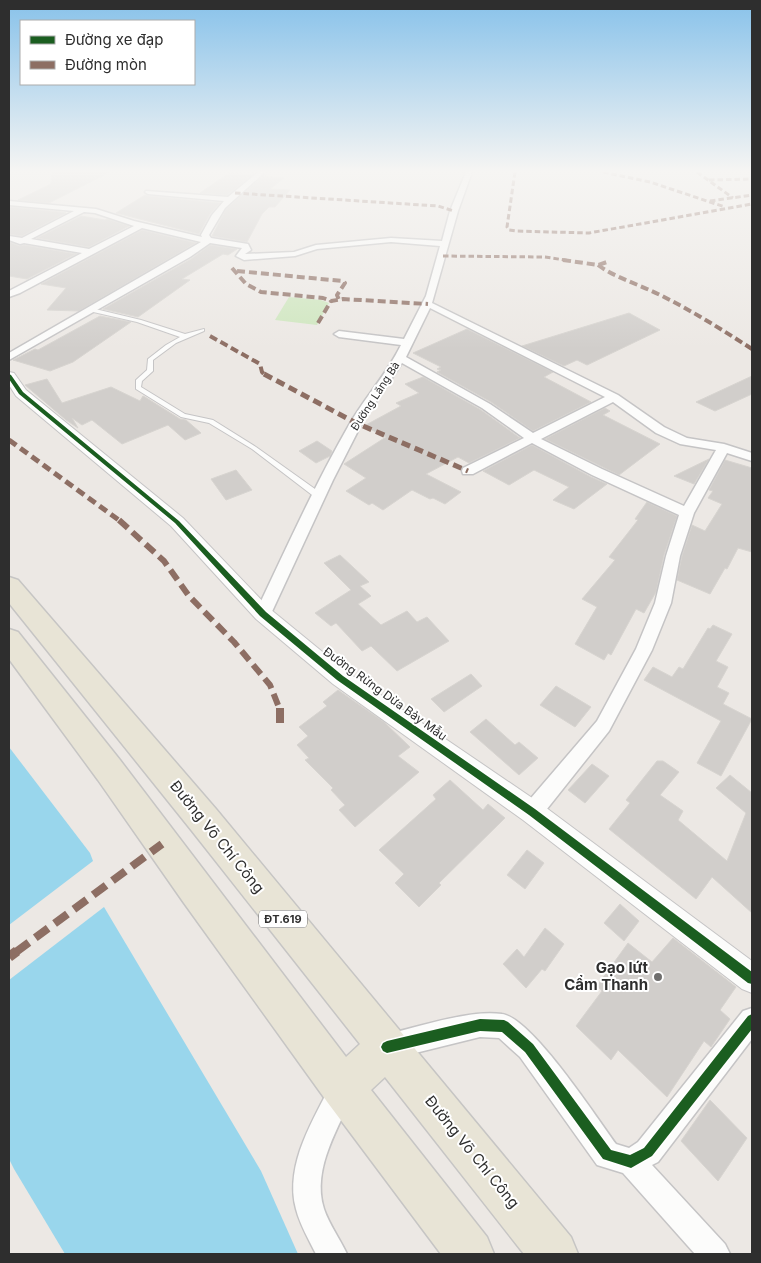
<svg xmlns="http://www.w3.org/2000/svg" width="761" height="1263" viewBox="0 0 761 1263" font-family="Inter,sans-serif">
<rect width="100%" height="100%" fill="#ece8e4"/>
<polygon fill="#cee6be" points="289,297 321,300 329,303 317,325 275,320"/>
<g fill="#99d6ec">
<polygon points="9,747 90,853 93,861 9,925"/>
<polygon points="104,907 261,1171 298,1254 65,1254 14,1169 9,1159 9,980"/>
</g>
<g fill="#d1cecb" stroke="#d7d4d0">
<polygon points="52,172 110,172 49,203 18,200 51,184"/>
<polygon points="229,173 252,175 227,195 200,193"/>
<polygon points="263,176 284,178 270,189 290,190 275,207 269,207 262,214 247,242 212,236 226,209"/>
<polygon points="145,195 148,196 220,203 210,214 199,234 116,213"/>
<polygon points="9,207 60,212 66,213 22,236 9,234"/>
<polygon points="81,216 105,220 107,219 129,226 89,247 37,238"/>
<polygon points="142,230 196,243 79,311 47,310 66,288 41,284"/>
<polygon points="9,242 19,246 24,245 76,254 27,279 9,276"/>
<polygon points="210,245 237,249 228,255 223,254 182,279 190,280 138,317 103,309 191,259"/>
<polygon points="629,313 660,330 587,365 577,360 564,366 522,346"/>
<polygon points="100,316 131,322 73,362 50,371 13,360 35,349 38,350"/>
<polygon points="467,329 553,372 544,377 591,402 533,431 491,402 437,372 441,370 437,369 441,367 413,353"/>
<polygon points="752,376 752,394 715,411 696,402"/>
<polygon points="423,377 481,410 520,438 469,463 458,457 426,474 461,492 445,504 433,498 430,499 412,490 383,510 372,503 369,505 346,491 366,478 344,464 386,437 364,426 401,406 396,403 419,393 405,384"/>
<polygon points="47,379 62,403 111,387 140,401 143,396 145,397 180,419 186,420 201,433 185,440 168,425 122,444 92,420 82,425 72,418 78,428 66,420 25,385"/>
<polygon points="605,408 610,411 603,415 660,444 619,475 545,439"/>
<polygon points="317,441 332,451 330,456 316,463 299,451"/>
<polygon points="532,445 591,477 607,484 574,509 553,500 569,487 534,470 509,485 483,471"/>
<polygon points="709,459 694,484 674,476"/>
<polygon points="725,460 752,468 752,552 738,548 727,569 725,568 710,594 677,580 682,556 692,525 705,531 722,504 708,498 713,491 709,490"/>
<polygon points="236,470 252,490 226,500 211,479"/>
<polygon points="647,502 677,516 664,555 656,592 644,613 636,609 611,655 608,653 604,660 575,644 597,607 582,599 615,560 609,557 638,520 635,519"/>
<polygon points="340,555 369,582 360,586 371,596 358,604 381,625 407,611 417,622 427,617 449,641 397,671 371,646 362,651 336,623 331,626 315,613 351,590 324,563"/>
<polygon points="713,625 732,634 716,661 728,667 717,687 729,693 723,704 752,719 721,776 697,763 721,721 644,680 653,667 672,677 679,667 683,669 708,628 710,629"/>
<polygon points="471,674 482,686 444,712 431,699"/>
<polygon points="556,686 591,707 575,727 540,705"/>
<polygon points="338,690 384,722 410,747 398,756 419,772 355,827 339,810 345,805 331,790 333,788 305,760 309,758 297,745 308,736 299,727 327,706 323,702"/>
<polygon points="486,719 515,745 519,742 538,758 519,775 470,732"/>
<polygon points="657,761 663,761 679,772 660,795 683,811 678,820 727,861 746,813 716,788 730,775 752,793 752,913 712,877 696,899 609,829 630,803 626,800"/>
<polygon points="592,764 609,776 585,803 568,790"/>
<polygon points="450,780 483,810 488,804 505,818 439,883 441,885 419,907 395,883 404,874 379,850 436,799 433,795"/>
<polygon points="527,850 544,863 525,889 507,875"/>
<polygon points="620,904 639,921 624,941 604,923"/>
<polygon points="545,928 564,944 545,971 542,969 526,988 503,964 517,949 524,957"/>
<polygon points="673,938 736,987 720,1010 730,1019 711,1047 704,1041 667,1097 618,1050 611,1060 576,1026 602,991 597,986 628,943 652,962"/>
<polygon points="710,1100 747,1138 718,1181 681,1141"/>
</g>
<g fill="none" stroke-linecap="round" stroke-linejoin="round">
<g stroke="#c5c4c5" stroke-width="2">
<polygon id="service" points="91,308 141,320 185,334 204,329 204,331 176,343 153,360 153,371 142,381 141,387 185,414 213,420 256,447 322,494 322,498 316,498 252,449 209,423 181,417 136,389 136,380 147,370 148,359 166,345 180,337 137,322 89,311 88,310"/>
</g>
<g stroke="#c5c4c5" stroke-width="3">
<g id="minor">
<path d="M258,172H265L225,208L209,235L211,238L248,244L251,250L245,254L294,252L316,245L391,238L442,241L450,211L466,172H472L458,211L432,303L618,395L664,427L687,438L724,444L752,453V461L727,453L694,513L680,556L671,603L652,650L609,731L539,819L532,821L525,819L522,812L525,805L597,721L636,649L655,603L666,556L679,515L592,475L532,443L473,474H463L462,471L463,468L524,438L482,408L402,363L362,423L333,480L269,618L263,620L257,618L255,614C285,551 314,486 349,425C365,397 387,374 401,345L339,337L334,334L339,331L404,339L426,296L440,246L391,242L317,249L295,256L244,260L236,256L242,248L210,243L190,257L9,360V353L201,242L142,228L20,293L9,297V291L82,253L24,243L20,244L9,240V236L22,238L74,211L9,205V201L96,209L134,221L202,237L201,235L212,215L224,201L148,194L145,192L146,191L228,197ZM84,212L95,213L134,226L89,249L31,239ZM430,308L605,397L533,433L490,404L406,357ZM613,402L656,433L680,444L716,450L684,506L602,469L541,439Z"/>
<path d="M752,1008V1039L658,1162L652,1165L725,1244L730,1254H695L623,1173L597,1165L520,1057L499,1038L480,1037L387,1060L378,1056L374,1047L378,1038L387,1034C420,1027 470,1009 502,1014C532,1018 596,1117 616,1144L629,1148L638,1142L743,1011Z"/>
<path d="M342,1077L351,1081L355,1090C340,1126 311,1168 324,1209C329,1224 340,1239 347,1254H316C309,1240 300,1225 296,1209C284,1165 314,1118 333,1081Z"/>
</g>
</g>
<g stroke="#c5c4c5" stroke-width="2">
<polygon id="tertiary" points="9,372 14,373 26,390 183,518 270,609 347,672 541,804 752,961 752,993 742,989 523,820 333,684 256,619 171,526 16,396 9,385"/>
</g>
<g stroke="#c6c5c4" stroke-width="3">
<polygon id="primary" points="9,577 18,580 216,809 571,1237 578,1254 524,1254 385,1077 371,1090 487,1237 494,1254 441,1254 328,1103 184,903 98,780 9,659 9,629 18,632 120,760 346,1057 360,1044 192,831 9,603"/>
</g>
<use href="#service" fill="#fcfcfb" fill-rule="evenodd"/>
<use href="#minor" fill="#fcfcfb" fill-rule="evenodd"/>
<use href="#tertiary" fill="#fcfcfb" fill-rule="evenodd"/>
<use href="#primary" fill="#e8e4d6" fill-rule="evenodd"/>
<g stroke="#8d6e63" stroke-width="3" stroke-dasharray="5.5 3" stroke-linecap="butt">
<polyline points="515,172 507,227 509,230 516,231 589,233 752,204"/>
<polyline points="603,172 650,182 725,207"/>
<polyline points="697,172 733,198"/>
<polyline points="709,180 752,179"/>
<polyline points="235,193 438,206 454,211"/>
<polyline points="710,201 752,195"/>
<polyline points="443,256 545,257 571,261"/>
</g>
<g stroke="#8d6e63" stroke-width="4" stroke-dasharray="8 4" stroke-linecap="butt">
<polyline points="563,260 598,265 607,262"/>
<path d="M598,265C616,278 638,284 658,294C691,310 721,329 752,349"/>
<polyline points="232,268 246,284 261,292 323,298 331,301 343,299 428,304"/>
<polyline points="237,271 343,281 345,283 337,295 339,300"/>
<polyline points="318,323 331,301"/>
<polyline points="210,336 260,364 262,372 265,375"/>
</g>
<g stroke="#8d6e63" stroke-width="5" stroke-dasharray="9 5" stroke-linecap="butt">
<polyline points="264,374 356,423 468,471"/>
<polyline points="9,440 120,521"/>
</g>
<polyline stroke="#8d6e63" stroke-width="6" stroke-dasharray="12 6" stroke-linecap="butt" points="119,520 164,561 189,596 234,642 270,685 280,710"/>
<g stroke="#8d6e63" stroke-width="8" stroke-dasharray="16 8" stroke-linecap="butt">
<polyline points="280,708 280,723"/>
<polyline points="16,952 162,844"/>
</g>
<polyline stroke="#8d6e63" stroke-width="10" stroke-dasharray="20 10" stroke-linecap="butt" points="9,957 17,951"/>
<g stroke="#fff" stroke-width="3">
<g id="cycleway">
<polygon points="9,374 11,375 23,392 179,521 266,612 343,676 535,809 752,972 752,984 748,983 529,815 337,680 260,616 175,523 19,394 9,379"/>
<polygon points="752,1014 752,1029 652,1156 631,1168 603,1159 525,1052 502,1032 480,1031 387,1053 383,1051 381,1047 383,1043 387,1041 480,1019 504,1020 508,1022 533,1044 611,1150 630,1155 644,1148 748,1016"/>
</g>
</g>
<use href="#cycleway" fill="#1b5e20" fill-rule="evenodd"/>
</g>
<linearGradient id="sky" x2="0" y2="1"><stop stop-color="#88c2ea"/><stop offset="0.49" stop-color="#f6f5f3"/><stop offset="1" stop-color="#f6f5f3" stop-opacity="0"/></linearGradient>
<rect width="761" height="349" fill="url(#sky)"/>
<circle fill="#706f6e" stroke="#fff" stroke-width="2" cx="658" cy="977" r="5"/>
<g text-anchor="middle" stroke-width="4" stroke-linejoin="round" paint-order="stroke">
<g font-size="11" fill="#2e2e2e" stroke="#fff">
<text transform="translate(375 396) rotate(-57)" y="4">Đường Lăng Bà</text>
</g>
<rect fill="#fff" stroke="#6d6d6d" stroke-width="1" x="259" y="910.5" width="48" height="17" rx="4"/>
<g font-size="11" font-weight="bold" fill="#2e2e2e">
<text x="283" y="923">ĐT.619</text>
</g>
<g font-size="12" fill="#2e2e2e" stroke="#fff">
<text transform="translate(385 694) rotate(36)" y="4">Đường Rừng Dừa Bảy Mẫu</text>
</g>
<g font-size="15" fill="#2e2e2e" stroke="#fff">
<text transform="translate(217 837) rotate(51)" y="5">Đường Võ Chí Công</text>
<text transform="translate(472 1152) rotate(51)" y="5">Đường Võ Chí Công</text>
</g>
<g font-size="15" font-weight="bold" fill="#2e2e2e" stroke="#fff" text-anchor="end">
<text x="648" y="973">Gạo lứt<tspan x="648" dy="17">Cẩm Thanh</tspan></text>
</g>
</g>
<rect width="761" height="1263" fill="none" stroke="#2e2e2e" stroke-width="20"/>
<rect x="20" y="20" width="175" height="65" fill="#ffffff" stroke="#ababab"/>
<rect x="30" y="36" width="25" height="8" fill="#1b5e20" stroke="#ababab"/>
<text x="65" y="45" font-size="15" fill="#2e2e2e">Đường xe đạp</text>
<rect x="30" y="61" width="25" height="8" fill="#8d6e63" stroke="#ababab"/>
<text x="65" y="70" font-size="15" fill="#2e2e2e">Đường mòn</text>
</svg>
